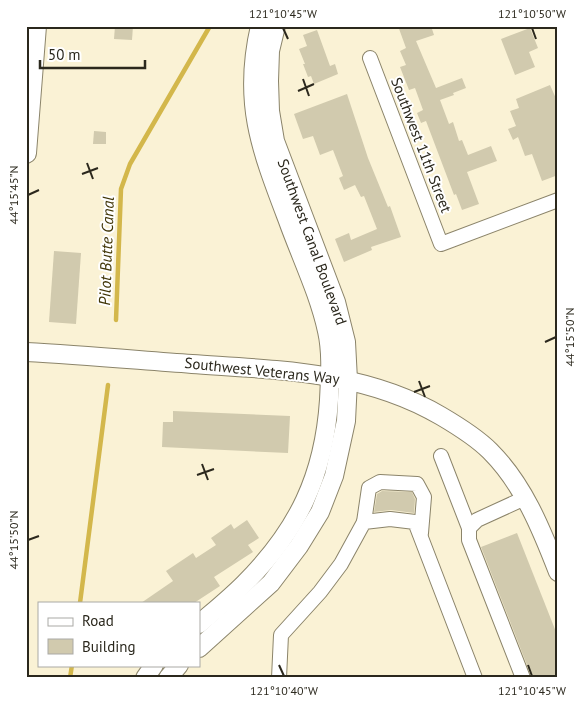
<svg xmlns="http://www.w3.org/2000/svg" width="584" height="704" viewBox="0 0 584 704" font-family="'PT Sans',sans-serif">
<rect width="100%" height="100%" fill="#faf2d5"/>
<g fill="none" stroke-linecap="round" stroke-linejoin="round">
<g stroke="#d3b74b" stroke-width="4.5">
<polyline points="116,320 121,189 130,164 210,26"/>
<polyline points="80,603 108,385"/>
<polyline points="70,678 72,665"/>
</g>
</g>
<g fill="#d1caae">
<polygon points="115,26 133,26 132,40 114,39"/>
<polygon points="398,26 431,26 434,35 416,41 436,88 462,78 466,88 453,93 454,95 440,100 449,124 453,122 459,141 462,140 468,155 491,146 497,161 467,172 479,204 462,210 456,194 454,195 426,121 421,123 417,113 423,110 415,88 409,90 400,67 406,65 400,51 406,48"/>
<polygon points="530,28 538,48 529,52 535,67 515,75 501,39"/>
<polygon points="317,30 330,66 335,64 338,74 314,84 311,76 308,77 303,64 305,64 299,49 307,46 303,35"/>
<polygon points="550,85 558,103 558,175 542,181 532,154 525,156 518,137 513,140 508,129 516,126 510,111 519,108 516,99"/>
<polygon points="347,94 368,158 388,207 390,206 401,237 371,247 372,250 344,262 335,239 349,233 351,240 377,229 364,196 361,197 355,185 344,190 339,178 343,176 333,150 320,155 313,136 303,139 294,114"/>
<polygon points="94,131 106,132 106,144 93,144"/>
<polygon points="54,251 81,253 76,324 49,322"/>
<polygon points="173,411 290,416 288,453 162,447 163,422 173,422"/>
<polygon points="382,491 412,492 415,499 414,513 391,510 374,512 377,494"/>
<polygon points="247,520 259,538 248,545 253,552 214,577 220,586 194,603 141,603 173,581 166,571 193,553 196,558 216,545 211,538 231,524 234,529"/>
<polygon points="517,533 558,637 558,674 547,678 532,678 481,547"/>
</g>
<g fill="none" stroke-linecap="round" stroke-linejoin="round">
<g stroke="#8b846a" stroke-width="16">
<g id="minor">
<polyline points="370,58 441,244 558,200"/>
<polyline points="441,456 469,528"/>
<polyline points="364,522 369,488 380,482 417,484 424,497 421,533"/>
<polyline points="279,678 281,635 320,592 341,564 364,522 390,519 415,522 475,678"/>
<polyline points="523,678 469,540 469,528 477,520 525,498"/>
</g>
</g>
<g stroke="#8b846a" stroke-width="20">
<g id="major">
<path d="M26,352C82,355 137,360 192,364C278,370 365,371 441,416C458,426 476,437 490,451C523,484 541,528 558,572"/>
<path d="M199,624C214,611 230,598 244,584C298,530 324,476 329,400C330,378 332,353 327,331C319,294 301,257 288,221C261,150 242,103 260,26"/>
<polyline points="199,648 271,583 299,546 320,512 334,476 346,421 348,380 346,342 336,302 275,141 270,111 269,81 270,51 276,26"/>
<polyline points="145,678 154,665"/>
<polyline points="168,678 179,665"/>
</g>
</g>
<g stroke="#8b846a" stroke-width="22">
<polyline id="highway" points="26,153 36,26"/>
</g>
<use href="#minor" stroke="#fff" stroke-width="14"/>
<use href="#major" stroke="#fff" stroke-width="18"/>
<use href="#highway" stroke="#fff" stroke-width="20"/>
</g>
<path fill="none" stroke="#2b281d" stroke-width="2" d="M283,28L288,39M532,28L536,39M303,79L309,96M298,91L314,84M87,163L93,179M82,174L98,168M28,195L39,190M545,342L556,337M419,381L425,397M414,392L430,386M202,464L208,480M197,475L214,469M28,540L39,536M279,665L284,676M528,665L532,676"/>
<g text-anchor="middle" stroke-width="4" stroke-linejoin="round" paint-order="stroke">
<g font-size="15" fill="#2b281d" stroke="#fff">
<text transform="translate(421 145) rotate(69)" y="5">Southwest 11th Street</text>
<text transform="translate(312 242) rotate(70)" y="5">Southwest Canal Boulevard</text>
<text transform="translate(262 371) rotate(6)" y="5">Southwest Veterans Way</text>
</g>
<g font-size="16" font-style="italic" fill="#413607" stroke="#fff">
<text transform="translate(106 251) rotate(-88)" y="6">Pilot Butte Canal</text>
</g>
</g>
<rect width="584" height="704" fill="none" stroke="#ffffff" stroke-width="55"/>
<rect x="38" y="602" width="162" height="65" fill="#ffffff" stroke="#aaa9a5"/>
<rect x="48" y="618" width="25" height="8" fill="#ffffff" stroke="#aaa9a5"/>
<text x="82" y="626" font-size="15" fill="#2b281d">Road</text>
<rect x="48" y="639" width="25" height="15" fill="#d1caae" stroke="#aaa9a5"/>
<text x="82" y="652" font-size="15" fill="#2b281d">Building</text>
<path d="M40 60v8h105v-8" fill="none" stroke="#2b281d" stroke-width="2.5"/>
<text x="48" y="60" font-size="15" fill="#2b281d" stroke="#ffffff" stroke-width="4" paint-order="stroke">50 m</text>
<rect x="28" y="28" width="528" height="648" fill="none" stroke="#2b281d" stroke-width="2"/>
<g font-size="12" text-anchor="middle" fill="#2b281d">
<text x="283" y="18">121°10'45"W</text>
<text x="532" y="18">121°10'50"W</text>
<text transform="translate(14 195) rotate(-90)" y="4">44°15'45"N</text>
<text transform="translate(570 337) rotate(-90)" y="4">44°15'50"N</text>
<text transform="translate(14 540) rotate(-90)" y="4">44°15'50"N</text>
<text x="284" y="695">121°10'40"W</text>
<text x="532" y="695">121°10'45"W</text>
</g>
</svg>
